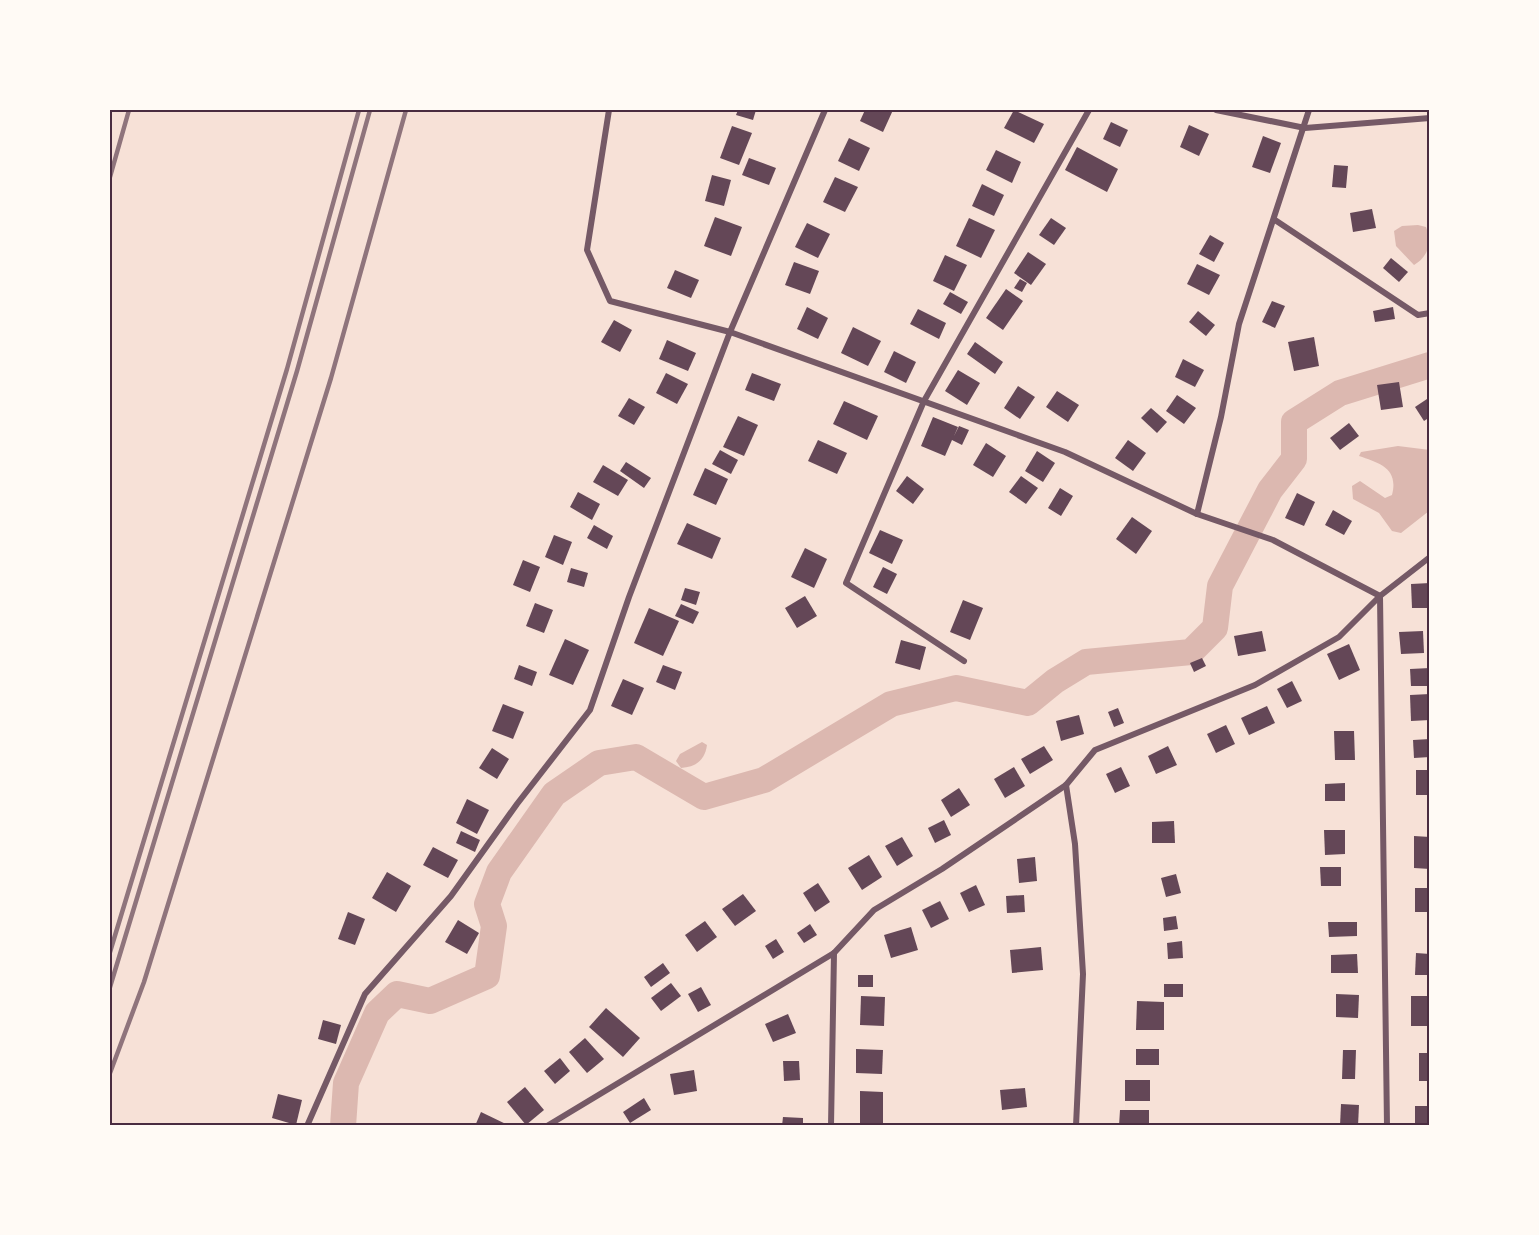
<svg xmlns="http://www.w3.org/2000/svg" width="1539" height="1235" viewBox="0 0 1539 1235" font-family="'DejaVu Sans',sans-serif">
<rect width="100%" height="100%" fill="#f7e1d7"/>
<g fill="#dcb8b0">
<path d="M1418,225L1426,227C1432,242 1429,256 1414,265L1396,246L1394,231L1402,226Z"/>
<path d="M1398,446L1430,450L1429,511L1401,533L1392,531L1379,513L1353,499L1352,486L1360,481L1385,498L1392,495C1399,468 1379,463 1359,456L1361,452Z"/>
<path d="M702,742L707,745C705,760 696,767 681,768L676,761L680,754Z"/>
</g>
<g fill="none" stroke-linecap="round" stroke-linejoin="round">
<polyline stroke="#dcb8b0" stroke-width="26" points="343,1126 346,1083 377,1013 397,994 430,1001 487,976 494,926 487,904 499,872 554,794 599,763 636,757 704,797 764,780 891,704 956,688 1028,703 1055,681 1086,662 1191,652 1215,628 1220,586 1270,490 1294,459 1294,422 1340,393 1430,365"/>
</g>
<g fill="#644757">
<polygon points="738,110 756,110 753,120 736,115"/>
<polygon points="865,110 893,110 883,132 860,121"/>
<polygon points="1014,110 1044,124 1034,143 1004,128"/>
<polygon points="1111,122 1128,130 1120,147 1103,139"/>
<polygon points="1189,125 1209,134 1199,156 1180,147"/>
<polygon points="732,126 752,133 739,165 720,158"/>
<polygon points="1263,136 1281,143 1270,173 1252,167"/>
<polygon points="849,138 870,148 859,171 838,161"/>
<polygon points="1077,147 1118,169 1107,192 1065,170"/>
<polygon points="996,150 1021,162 1012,183 986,170"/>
<polygon points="749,158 776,168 769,185 742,175"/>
<polygon points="1334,165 1348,166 1346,188 1332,187"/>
<polygon points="712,175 731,180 724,206 705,201"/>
<polygon points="835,177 858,187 845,212 823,202"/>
<polygon points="982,184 1004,195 994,216 972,206"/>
<polygon points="1372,209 1376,228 1353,232 1350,213"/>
<polygon points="715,217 742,227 731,256 704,246"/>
<polygon points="969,218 995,230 981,258 956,246"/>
<polygon points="1051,218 1066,228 1054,245 1039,235"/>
<polygon points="807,223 830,234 818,258 795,247"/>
<polygon points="1210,235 1224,243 1214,262 1199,254"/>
<polygon points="1028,252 1046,264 1031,285 1014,273"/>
<polygon points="945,255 967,265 954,291 933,281"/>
<polygon points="1391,258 1408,272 1399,282 1383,268"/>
<polygon points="794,262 819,271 810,294 785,285"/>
<polygon points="1197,264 1220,275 1209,295 1187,284"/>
<polygon points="675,270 699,280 691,298 667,288"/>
<polygon points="1020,279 1027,283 1022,292 1014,288"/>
<polygon points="1006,289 1023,301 1003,330 986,318"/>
<polygon points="950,292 968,302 961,314 943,304"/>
<polygon points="1272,301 1285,306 1275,328 1262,322"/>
<polygon points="807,307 828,318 818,339 797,329"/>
<polygon points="1393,307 1395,319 1375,322 1373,311"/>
<polygon points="918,309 946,323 939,339 910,324"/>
<polygon points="1198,311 1215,325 1206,336 1189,322"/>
<polygon points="614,320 632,330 620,352 601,342"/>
<polygon points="853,327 881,341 868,366 841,353"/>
<polygon points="1314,337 1319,366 1294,371 1288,342"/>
<polygon points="667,340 696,353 688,371 659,359"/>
<polygon points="975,342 1003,362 995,374 967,354"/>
<polygon points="894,351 916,362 906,383 884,372"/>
<polygon points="1183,359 1204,370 1195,387 1175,377"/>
<polygon points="958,370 980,383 967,405 945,391"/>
<polygon points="666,373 688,384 677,404 656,393"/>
<polygon points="752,373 781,384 774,401 745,390"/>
<polygon points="1399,382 1403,407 1381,410 1377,385"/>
<polygon points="1018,386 1035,397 1020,419 1004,408"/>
<polygon points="1057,391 1079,405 1068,422 1046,407"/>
<polygon points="1177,395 1196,408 1184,424 1166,411"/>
<polygon points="1430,397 1430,417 1424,421 1415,407"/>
<polygon points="629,398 645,407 634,425 618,416"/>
<polygon points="844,401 878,416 867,440 833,424"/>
<polygon points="1151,408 1167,422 1157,433 1141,418"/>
<polygon points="738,416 758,425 744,456 723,447"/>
<polygon points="933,417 958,427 954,436 959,426 969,430 962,445 952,440 945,456 921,446"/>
<polygon points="1349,423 1359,436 1340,450 1330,438"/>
<polygon points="818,440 847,453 837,474 808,461"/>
<polygon points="1128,440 1146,453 1133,471 1115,458"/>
<polygon points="986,443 1006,456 993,477 973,465"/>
<polygon points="720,450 738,460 731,474 712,464"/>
<polygon points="1037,451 1055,463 1043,482 1025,471"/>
<polygon points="626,462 651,478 644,488 620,471"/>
<polygon points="603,465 628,480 618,496 593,482"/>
<polygon points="705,468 728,479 716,505 693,495"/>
<polygon points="907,476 924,489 913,504 896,491"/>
<polygon points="1021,476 1038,488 1026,504 1009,492"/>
<polygon points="1060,488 1073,496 1061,516 1048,508"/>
<polygon points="578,492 600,504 592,520 570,507"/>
<polygon points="1297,493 1315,502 1304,526 1285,518"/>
<polygon points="1333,510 1352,521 1344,535 1325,525"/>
<polygon points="1132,517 1152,531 1136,554 1116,539"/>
<polygon points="687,523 721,538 712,559 677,544"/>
<polygon points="594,525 613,536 607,549 587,538"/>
<polygon points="880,530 903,540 892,564 869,553"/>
<polygon points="554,535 572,542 563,565 545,557"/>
<polygon points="805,548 827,559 814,588 791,577"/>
<polygon points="523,560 540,567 530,592 513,585"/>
<polygon points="883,567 897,574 887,594 873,587"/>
<polygon points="571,568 588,573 584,587 567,582"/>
<polygon points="1430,583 1430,608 1412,608 1411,584"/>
<polygon points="685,588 700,592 696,605 681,600"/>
<polygon points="805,596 817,616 797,628 785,608"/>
<polygon points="963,600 983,608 970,640 950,632"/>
<polygon points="535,603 553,610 544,633 526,626"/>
<polygon points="681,604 699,612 693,624 675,616"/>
<polygon points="649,608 679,621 663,656 634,643"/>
<polygon points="1262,631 1266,651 1238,656 1234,636"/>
<polygon points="1423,631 1424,653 1401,654 1399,632"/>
<polygon points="565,639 589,650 573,685 549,675"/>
<polygon points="901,640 926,647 920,670 895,663"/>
<polygon points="1349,644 1360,670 1339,680 1327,654"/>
<polygon points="1202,658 1206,666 1194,672 1190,663"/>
<polygon points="519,665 537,672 532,686 514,679"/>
<polygon points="663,665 682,672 675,690 656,682"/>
<polygon points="1430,668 1430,686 1411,686 1410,669"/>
<polygon points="623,679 644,688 632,715 611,706"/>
<polygon points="1292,681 1302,701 1287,708 1277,689"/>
<polygon points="1430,694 1430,720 1411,721 1410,695"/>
<polygon points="503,704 524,712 513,739 492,731"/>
<polygon points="1267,706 1275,723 1249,735 1241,718"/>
<polygon points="1118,708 1124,723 1114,727 1108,712"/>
<polygon points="1079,715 1084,734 1061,741 1056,721"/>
<polygon points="1226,725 1235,744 1216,753 1207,734"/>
<polygon points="1334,731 1354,731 1355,760 1335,760"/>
<polygon points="1430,739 1430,757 1414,758 1413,740"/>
<polygon points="1044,746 1053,760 1030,774 1021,759"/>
<polygon points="1168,746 1177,765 1156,774 1148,756"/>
<polygon points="492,748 509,759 497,779 479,768"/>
<polygon points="1014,767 1025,786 1005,798 994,779"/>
<polygon points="1121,767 1130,786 1115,793 1106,774"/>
<rect x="1416" y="770" width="14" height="25"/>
<polygon points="1345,783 1345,801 1325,801 1325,784"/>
<polygon points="959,788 970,805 951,817 941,800"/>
<polygon points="467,799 489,810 477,834 456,823"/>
<polygon points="944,820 951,835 935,843 928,828"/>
<polygon points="1174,821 1175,843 1152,843 1152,822"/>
<polygon points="1324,830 1345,830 1345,854 1325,855"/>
<polygon points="461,831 480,840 475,852 456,843"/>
<polygon points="1414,836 1430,837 1430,869 1414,868"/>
<polygon points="902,837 913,856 897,866 885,846"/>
<polygon points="433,847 458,860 448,878 423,865"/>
<polygon points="869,855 882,877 862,890 848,868"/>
<polygon points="1035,857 1037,881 1019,883 1017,859"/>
<polygon points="1320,867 1341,867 1341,886 1321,886"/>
<polygon points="387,872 411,886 396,912 372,898"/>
<polygon points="1176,874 1181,893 1166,897 1161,878"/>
<polygon points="818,883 830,902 815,912 803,893"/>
<polygon points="976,885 985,905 969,912 960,893"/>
<rect x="1415" y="888" width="15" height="24"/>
<polygon points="743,894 756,911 735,926 722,909"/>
<polygon points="1024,895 1025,912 1007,913 1006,896"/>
<polygon points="940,901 949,919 931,928 922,910"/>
<polygon points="348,912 365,919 355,945 338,939"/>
<polygon points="1176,916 1178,929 1164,931 1163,918"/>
<polygon points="458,920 479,933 467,954 445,942"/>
<polygon points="705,921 717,937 697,952 685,935"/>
<polygon points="1328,922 1357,922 1357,936 1329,937"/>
<polygon points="810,924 817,935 804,943 797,933"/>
<polygon points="911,927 918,950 891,958 884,935"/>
<polygon points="776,939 784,952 773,959 765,946"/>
<polygon points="1182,941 1183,958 1168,959 1167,943"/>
<polygon points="1041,947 1043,970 1012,973 1010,950"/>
<polygon points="1416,953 1430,954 1430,975 1415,975"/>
<polygon points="1357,954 1358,973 1331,973 1331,955"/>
<polygon points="663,963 670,973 651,987 644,977"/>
<rect x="858" y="975" width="15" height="12"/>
<polygon points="671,983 681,996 661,1011 651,998"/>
<rect x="1164" y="984" width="19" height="13"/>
<polygon points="701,987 711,1005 698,1012 688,994"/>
<polygon points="1336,994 1359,995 1358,1018 1336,1017"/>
<polygon points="861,996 885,997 884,1026 860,1025"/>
<polygon points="1411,996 1430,996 1429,1026 1411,1026"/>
<polygon points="1137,1001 1164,1002 1164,1030 1136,1030"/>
<polygon points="606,1008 640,1038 623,1057 589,1027"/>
<polygon points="788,1014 796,1033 773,1042 765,1024"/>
<polygon points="323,1020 341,1025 336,1044 318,1039"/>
<polygon points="585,1038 604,1059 587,1073 569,1052"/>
<polygon points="856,1049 883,1050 882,1074 856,1073"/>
<rect x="1136" y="1049" width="23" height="16"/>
<polygon points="1343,1050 1356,1050 1355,1079 1342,1079"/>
<rect x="1419" y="1053" width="11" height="28"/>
<polygon points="560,1058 570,1071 555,1084 544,1071"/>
<polygon points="783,1061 799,1061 800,1080 784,1081"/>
<polygon points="694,1070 697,1091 674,1095 670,1074"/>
<rect x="1125" y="1080" width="25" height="21"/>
<polygon points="525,1087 544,1110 526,1125 507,1102"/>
<polygon points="1025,1088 1027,1107 1002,1110 1000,1090"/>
<polygon points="860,1091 883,1092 883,1126 860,1126"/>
<polygon points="278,1094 302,1100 296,1125 272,1118"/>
<polygon points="644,1098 651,1110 630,1123 623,1112"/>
<polygon points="1341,1104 1359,1105 1358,1126 1340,1126"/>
<rect x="1415" y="1106" width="15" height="20"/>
<polygon points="1120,1110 1149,1110 1149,1126 1119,1126"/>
<polygon points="481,1112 510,1126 475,1126"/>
<polygon points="783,1117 803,1118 803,1126 782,1126"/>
</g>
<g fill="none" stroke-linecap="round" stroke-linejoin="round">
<g stroke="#755966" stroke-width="6">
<polyline points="609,110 587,250 610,301 730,332 1065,452 1197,514 1273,540 1380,596 1387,1126"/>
<polyline points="1216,110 1305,128 1430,118"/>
<polyline points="1275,220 1418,315 1430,313"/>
<polyline points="1197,514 1221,417 1239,324 1309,110"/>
<polyline points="964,661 846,583 924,401 1089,110"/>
<polyline points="1066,785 1075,844 1083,974 1076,1126"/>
<polyline points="307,1126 365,994 451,896 517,804 590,710 629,597 730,332 825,110"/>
<polyline points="547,1126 834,953 874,910 942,869 1066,785 1095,750 1255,685 1339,637 1380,596 1430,557"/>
<polyline points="831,1126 834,953"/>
</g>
<g stroke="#8f747c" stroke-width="4.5">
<polyline points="110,177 129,110"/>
<polyline points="110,952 287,369 359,110"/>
<polyline points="110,987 297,371 370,110"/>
<polyline points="110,1073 144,982 331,378 406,110"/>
</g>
</g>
<rect width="1539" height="1235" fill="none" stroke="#fffaf5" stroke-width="222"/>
<rect x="111" y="111" width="1317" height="1013" fill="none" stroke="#4a2c40" stroke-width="2"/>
</svg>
